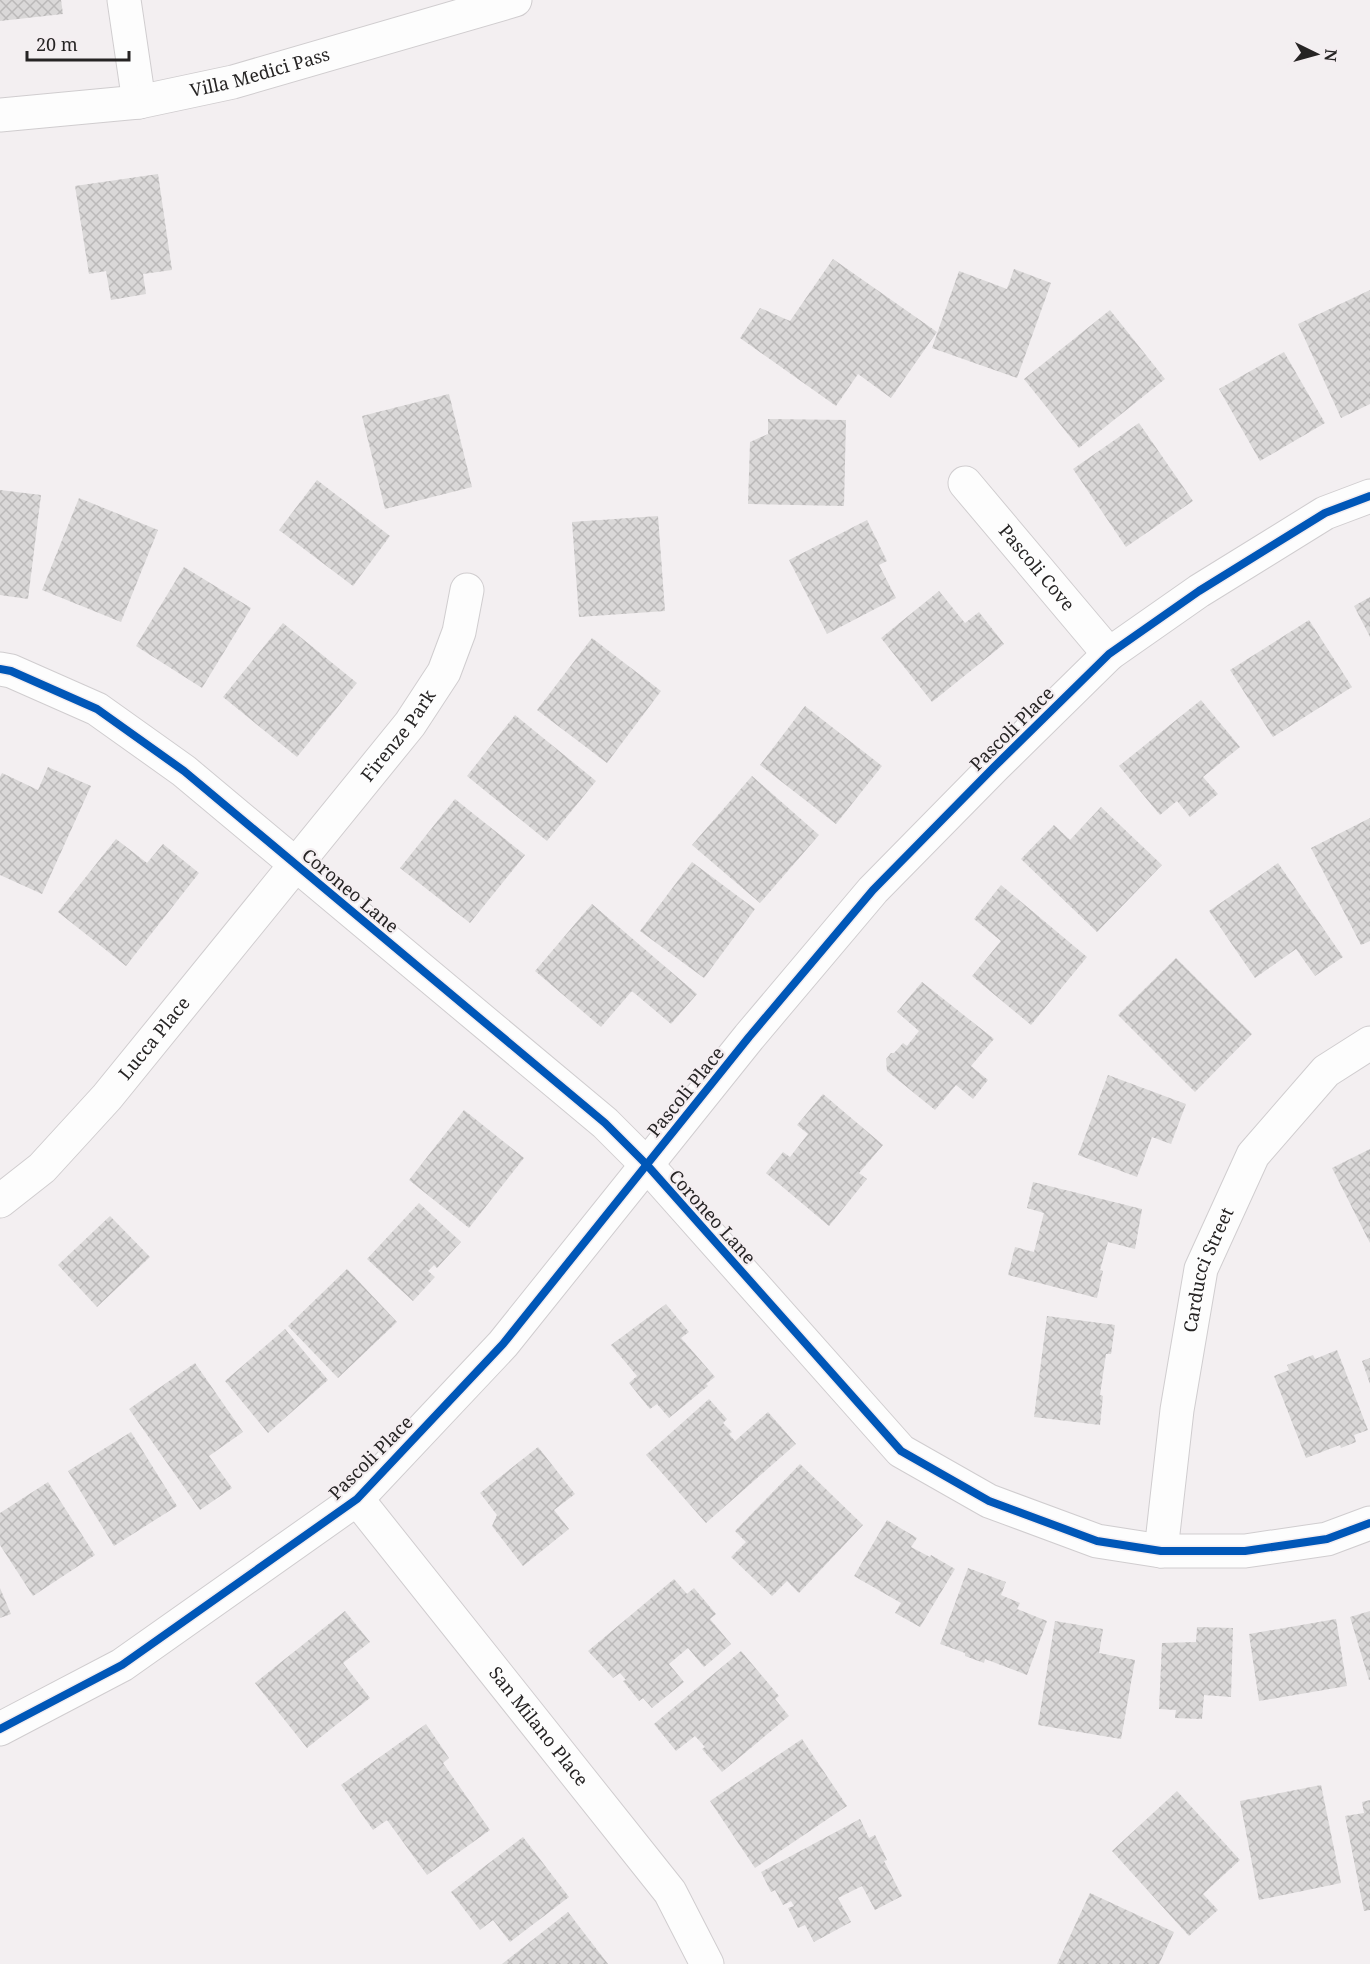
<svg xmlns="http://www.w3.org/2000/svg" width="1370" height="1964" viewBox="0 0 1370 1964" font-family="'Noto Serif',serif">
<defs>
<pattern id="building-cross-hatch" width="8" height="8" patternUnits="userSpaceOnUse" patternTransform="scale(1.5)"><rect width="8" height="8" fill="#dad8d8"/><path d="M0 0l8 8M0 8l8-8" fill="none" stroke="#bbb9b9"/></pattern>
</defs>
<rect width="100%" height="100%" fill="#f3eff1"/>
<g fill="url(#building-cross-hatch)">
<polygon points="0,0 61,0 63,14 0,21"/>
<polygon points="158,174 172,270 143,274 146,294 111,300 106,271 89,274 75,186"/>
<polygon points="833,259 937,332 891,398 858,374 836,406 740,338 760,308 790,321"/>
<polygon points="1014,269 1051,283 1017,378 932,348 959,271 1007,289"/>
<polygon points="1370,290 1370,404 1341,418 1298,324"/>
<polygon points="1110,310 1165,379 1079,448 1024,379"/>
<polygon points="1284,352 1325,423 1260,461 1219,389"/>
<polygon points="449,394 472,487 385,509 362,416"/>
<polygon points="768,419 846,420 844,506 748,504 750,442 768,434"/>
<polygon points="1139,423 1193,501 1126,547 1073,469"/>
<polygon points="317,480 390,536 353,586 279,530"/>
<polygon points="0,490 41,495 28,599 0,595"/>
<polygon points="79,498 158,530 121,622 42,590"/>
<polygon points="658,516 665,611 579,617 572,522"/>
<polygon points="867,520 887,561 879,565 896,598 827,634 789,560"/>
<polygon points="184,567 251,608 202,688 136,646"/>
<polygon points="939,591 965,623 979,612 1004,644 932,702 881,638"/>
<polygon points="1370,597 1370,637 1354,606"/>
<polygon points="1309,620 1352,687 1273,737 1230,670"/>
<polygon points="283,623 357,683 297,757 223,697"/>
<polygon points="592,638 661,691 607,763 537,710"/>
<polygon points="1201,700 1240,747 1203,777 1218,794 1190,817 1177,801 1160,815 1119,766"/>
<polygon points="805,706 882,766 836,824 760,765"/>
<polygon points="515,715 596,781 547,841 467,776"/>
<polygon points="48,767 91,786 42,894 0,875 0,777 2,773 38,790"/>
<polygon points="752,776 819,835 760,903 692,845"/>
<polygon points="455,799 525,855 470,923 400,868"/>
<polygon points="1101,807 1162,865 1097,932 1021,859 1054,825 1070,840"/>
<polygon points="1370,818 1370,941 1361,945 1311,848"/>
<polygon points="116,839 147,863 163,844 199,873 126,966 58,912"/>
<polygon points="692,862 755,909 704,978 640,931"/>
<polygon points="1278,863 1343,957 1315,976 1296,949 1255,978 1209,911"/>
<polygon points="1001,885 1087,957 1031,1025 972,976 1001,941 974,919"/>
<polygon points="592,904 697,994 671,1024 632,991 601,1027 535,971"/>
<polygon points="1176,958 1252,1034 1195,1092 1118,1015"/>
<polygon points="922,982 994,1039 971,1066 988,1080 973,1099 956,1085 935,1110 887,1071 886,1059 891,1053 894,1053 903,1043 907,1046 919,1031 897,1012"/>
<polygon points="1108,1075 1186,1104 1171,1144 1152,1137 1137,1177 1078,1155"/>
<polygon points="823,1094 883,1145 859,1173 867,1179 829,1226 766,1173 783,1152 790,1157 808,1134 797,1125"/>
<polygon points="464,1110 524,1158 469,1228 409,1180"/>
<polygon points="1370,1149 1370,1243 1332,1168"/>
<polygon points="1033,1182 1142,1209 1135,1249 1108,1242 1100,1270 1103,1271 1097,1298 1008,1275 1015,1247 1034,1252 1044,1213 1027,1208"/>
<polygon points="419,1203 461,1242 437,1268 434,1265 428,1271 435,1277 413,1301 367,1259"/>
<polygon points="110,1216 150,1257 97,1307 58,1265"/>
<polygon points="347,1269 397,1322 338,1378 288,1326"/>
<polygon points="666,1304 689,1332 681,1338 715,1377 706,1384 708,1386 669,1418 657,1404 650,1409 629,1383 637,1376 611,1345"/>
<polygon points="1047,1316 1115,1325 1111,1354 1106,1354 1100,1395 1103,1396 1100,1425 1034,1417"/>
<polygon points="285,1329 328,1380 268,1433 225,1381"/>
<polygon points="1337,1350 1368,1430 1354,1435 1356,1442 1341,1448 1340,1445 1306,1458 1274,1376 1289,1370 1287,1365 1313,1355 1315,1359"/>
<polygon points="1370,1358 1370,1384 1362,1361"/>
<polygon points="195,1363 243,1432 209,1456 232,1488 200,1510 129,1409"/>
<polygon points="709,1399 727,1419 723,1423 732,1432 729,1434 735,1441 768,1412 796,1444 706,1523 646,1455"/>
<polygon points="131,1432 177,1506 114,1546 68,1471"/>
<polygon points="538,1447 575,1494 554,1510 569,1529 523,1566 492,1526 497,1515 480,1493"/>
<polygon points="800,1464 863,1525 799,1593 787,1581 772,1596 731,1557 746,1542 735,1531"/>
<polygon points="48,1482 95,1555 33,1596 0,1545 0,1513"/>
<polygon points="887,1520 917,1538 911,1547 930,1557 931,1555 955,1569 920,1627 895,1613 901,1603 854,1576"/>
<polygon points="968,1568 1006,1582 1001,1595 1020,1603 1017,1609 1047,1621 1027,1675 985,1659 984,1663 965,1656 965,1653 940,1644"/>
<polygon points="674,1579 687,1594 694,1588 716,1614 710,1619 731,1644 704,1667 688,1648 669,1664 684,1682 652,1708 643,1698 639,1701 623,1681 626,1680 620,1673 613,1678 588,1651"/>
<polygon points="0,1588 11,1614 0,1618"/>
<polygon points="345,1611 370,1642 343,1663 370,1698 307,1748 255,1683"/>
<polygon points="1370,1611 1370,1680 1369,1680 1350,1617"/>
<polygon points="1336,1619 1347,1686 1259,1701 1249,1634"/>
<polygon points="1055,1621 1103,1629 1099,1653 1135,1660 1121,1739 1038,1725"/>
<polygon points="1197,1627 1233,1628 1231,1697 1204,1695 1202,1719 1175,1718 1176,1710 1159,1709 1162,1643 1196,1642"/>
<polygon points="741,1651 779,1696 775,1699 789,1716 722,1772 702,1749 705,1747 695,1736 676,1751 654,1724"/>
<polygon points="426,1724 449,1758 443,1763 490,1830 427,1875 387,1820 373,1830 341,1785"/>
<polygon points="802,1739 847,1806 755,1868 710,1801"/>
<polygon points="1321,1785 1341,1883 1259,1900 1240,1801"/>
<polygon points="1177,1791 1240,1860 1203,1894 1218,1910 1189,1936 1112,1851"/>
<polygon points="1370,1800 1370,1910 1364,1911 1345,1816 1364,1813 1362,1802"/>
<polygon points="860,1819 869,1838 875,1835 887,1860 884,1861 902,1896 875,1910 862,1886 838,1898 851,1922 814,1942 805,1925 798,1928 788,1908 794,1906 791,1901 783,1905 775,1890 771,1892 761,1872"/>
<polygon points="523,1837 569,1897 510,1942 493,1920 480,1930 451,1892"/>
<polygon points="1090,1893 1174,1932 1159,1964 1057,1964"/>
<polygon points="568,1912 608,1964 502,1964"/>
</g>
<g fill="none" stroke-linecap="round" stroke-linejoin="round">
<g stroke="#d0cdcf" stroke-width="35">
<g id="minor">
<polyline points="124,0 139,102"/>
<path id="s1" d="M0,115L139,102L233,82L515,0"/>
<path id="s2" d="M965,483L1109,654"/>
<polyline points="0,669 11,671 97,709 184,771 605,1123 647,1165 901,1451 989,1501 1097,1541 1161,1551 1245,1551 1327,1539 1370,1523"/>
<path id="s3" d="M0,1201L42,1168L107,1097L410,724L444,672L459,632L467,590"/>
<path id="s4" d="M357,1499L670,1892L707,1964"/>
<path id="s5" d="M1161,1551L1177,1410L1201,1269L1253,1155L1326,1071L1370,1043"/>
<polyline points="0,1729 122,1665 357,1499 503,1344 749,1037 873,890 995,766 1109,654 1199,591 1325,513 1370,496"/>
</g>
</g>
<use href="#minor" stroke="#fdfdfd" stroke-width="33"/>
<g stroke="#f4eef1" stroke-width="11">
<g id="cycleway">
<polyline points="0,669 11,671 97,709 184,771 605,1123 647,1165 901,1451 989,1501 1097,1541 1161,1551 1245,1551 1327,1539 1370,1523"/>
<polyline points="0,1729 122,1665 357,1499 503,1344 749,1037 873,890 995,766 1109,654 1199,591 1325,513 1370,496"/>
</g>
</g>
<use href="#cycleway" stroke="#0057b8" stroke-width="8"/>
</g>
<g text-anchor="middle" stroke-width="4.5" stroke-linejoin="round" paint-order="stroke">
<g font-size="18" fill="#262424" stroke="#f4eef1">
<text dy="6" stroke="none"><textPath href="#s1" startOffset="264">Villa Medici Pass</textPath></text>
<text dy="6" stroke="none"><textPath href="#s2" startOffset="111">Pascoli Cove</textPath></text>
<text transform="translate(1012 729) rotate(-45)" y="6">Pascoli Place</text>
<text dy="6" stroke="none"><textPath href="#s3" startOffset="614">Firenze Park</textPath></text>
<text transform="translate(350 891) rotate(40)" y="6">Coroneo Lane</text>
<text dy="6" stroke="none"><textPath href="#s3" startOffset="225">Lucca Place</textPath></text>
<text transform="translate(686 1092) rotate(-51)" y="6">Pascoli Place</text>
<text transform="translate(712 1217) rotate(48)" y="6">Coroneo Lane</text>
<text dy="6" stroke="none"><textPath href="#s5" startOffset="286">Carducci Street</textPath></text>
<text transform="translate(371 1458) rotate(-45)" y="6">Pascoli Place</text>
<text dy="6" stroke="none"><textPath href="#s4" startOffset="291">San Milano Place</textPath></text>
</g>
</g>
<g transform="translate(1316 54) rotate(95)" stroke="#f4eef1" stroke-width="4.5" paint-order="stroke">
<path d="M0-4.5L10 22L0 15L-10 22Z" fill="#262424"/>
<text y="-9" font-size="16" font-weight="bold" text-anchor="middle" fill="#262424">N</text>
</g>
<path d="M27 51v9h102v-9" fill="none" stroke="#262424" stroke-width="3"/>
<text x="36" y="51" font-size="18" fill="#262424" stroke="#f4eef1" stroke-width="4.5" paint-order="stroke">20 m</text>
</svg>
